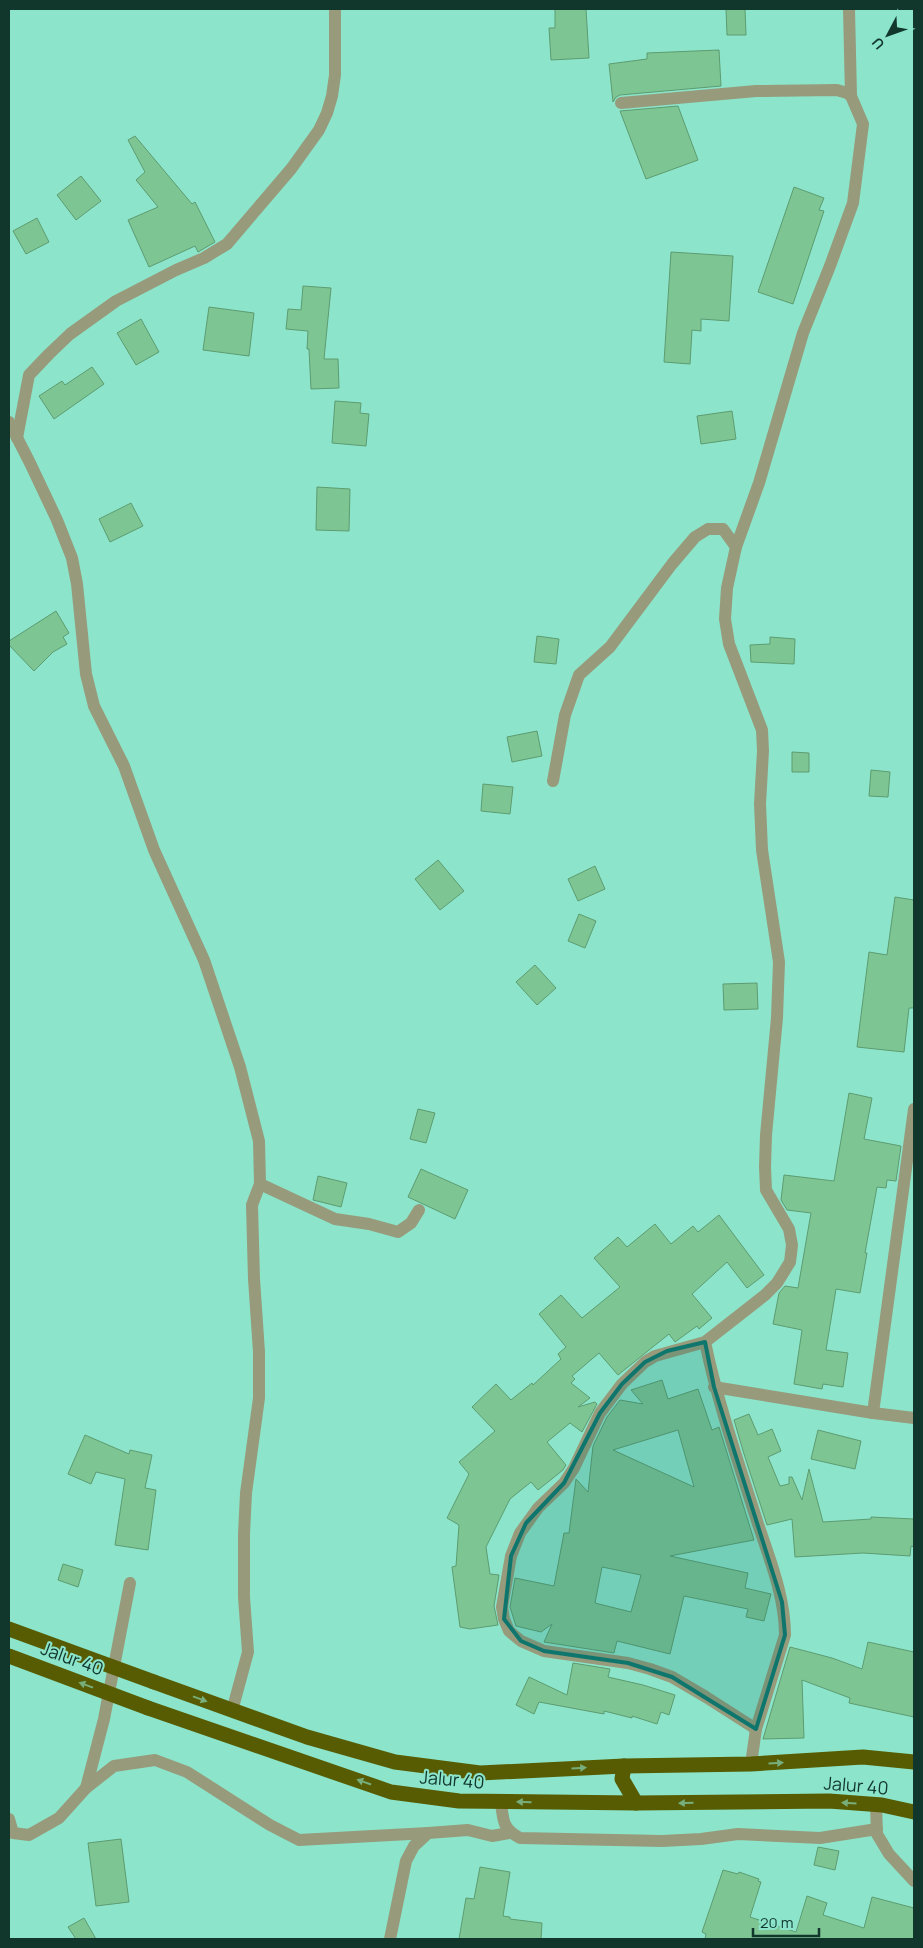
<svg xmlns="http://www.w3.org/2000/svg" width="923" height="1948" viewBox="0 0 923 1948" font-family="Manrope,sans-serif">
<rect width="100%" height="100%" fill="#8ce5cb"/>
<g fill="#7ec594" stroke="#5c9c70" fill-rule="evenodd">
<polygon points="555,9 586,9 589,58 551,60 549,28 555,28"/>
<polygon points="726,9 745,9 746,35 727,35"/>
<polygon points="719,50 721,86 620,95 616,97 613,102 609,64 647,59 647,53"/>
<polygon points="678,106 698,160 646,179 620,111"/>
<polygon points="135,136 192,204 195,202 215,242 198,252 195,246 149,267 128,220 158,207 136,180 145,172 128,140"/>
<polygon points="81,176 101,201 76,220 57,195"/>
<polygon points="794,187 824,198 819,210 824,211 793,304 758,292"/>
<polygon points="37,218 49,242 26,254 13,231"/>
<polygon points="671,252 733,256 729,321 701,319 701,331 692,330 690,364 664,362"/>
<polygon points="303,286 331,288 324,359 338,359 339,388 311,389 309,349 307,349 308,331 286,329 288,309 301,310"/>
<polygon points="209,307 254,313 249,356 203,350"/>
<polygon points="141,319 159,352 136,365 117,333"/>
<polygon points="92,367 104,384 54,419 39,396 62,381 65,385"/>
<polygon points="335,401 361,403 360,413 369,414 366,446 332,443"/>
<polygon points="732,411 736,439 701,444 697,416"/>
<polygon points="317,487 350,489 349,531 316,530"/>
<polygon points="131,503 143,526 110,542 99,519"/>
<polygon points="56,611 69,633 63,637 67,644 53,652 34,671 9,645 9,641"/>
<polygon points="537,636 559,639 556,664 534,662"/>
<polygon points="770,637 795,639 794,664 751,662 750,645 770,644"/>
<polygon points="537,731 542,756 512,762 507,737"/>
<polygon points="792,752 809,753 809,772 792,772"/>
<polygon points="871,770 890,772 888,797 869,796"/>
<polygon points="483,784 513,787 510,814 481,811"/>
<polygon points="438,860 464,891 440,910 415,879"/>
<polygon points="595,866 605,889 578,901 568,879"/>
<polygon points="895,897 914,900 914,1008 909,1008 904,1052 857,1047 869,952 887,955"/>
<polygon points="579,914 596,921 585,948 568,941"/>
<polygon points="535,965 556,988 537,1005 516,982"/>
<polygon points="757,983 758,1009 724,1010 723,984"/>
<polygon points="849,1093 872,1098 864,1139 901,1146 896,1181 887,1180 886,1188 877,1187 865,1253 867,1253 860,1293 836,1289 826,1350 848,1353 843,1387 823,1384 822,1389 794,1384 802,1330 773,1324 779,1293 785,1286 798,1288 811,1213 787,1210 781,1200 784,1175 834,1181"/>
<polygon points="418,1109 435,1113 426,1143 410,1139"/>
<polygon points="421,1169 468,1190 455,1219 408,1197"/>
<polygon points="318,1176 347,1183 341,1207 313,1200"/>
<polygon points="719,1215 764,1275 747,1288 727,1262 692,1294 712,1318 699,1329 697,1326 675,1342 669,1334 618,1375 599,1353 572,1376 575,1379 571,1383 590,1398 578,1407 595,1402 597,1404 582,1432 570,1423 547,1442 566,1465 563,1470 538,1490 531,1482 510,1499 486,1547 490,1574 499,1575 494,1606 498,1625 470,1629 460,1627 452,1567 456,1566 459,1525 447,1518 469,1474 459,1462 495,1431 472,1407 496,1384 511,1400 532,1383 533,1385 561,1359 558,1354 566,1347 539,1314 561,1295 582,1318 620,1287 594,1258 618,1237 627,1247 655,1224 671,1244 693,1226 698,1232"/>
<path d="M662,1380L668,1399L698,1389L712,1430L719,1427L754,1540L670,1556L748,1573L745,1588L771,1594L764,1621L746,1617L748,1609L684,1596L670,1654L617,1641L614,1653L544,1642L552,1624L541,1632L516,1626L510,1607L515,1578L554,1586L564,1533H569L576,1479L588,1492L593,1446L607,1417L620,1400L643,1404L631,1390ZM678,1430L694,1487L613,1450ZM602,1567L641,1575L631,1612L595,1603Z"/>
<polygon points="749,1414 758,1435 772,1429 781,1451 768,1457 780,1486 789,1484 789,1477 792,1477 802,1500 809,1469 823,1522 871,1519 871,1517 914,1519 914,1547 911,1546 910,1556 863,1553 795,1557 792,1519 767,1525 744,1454 734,1420"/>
<polygon points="818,1430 861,1441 855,1469 811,1459"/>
<polygon points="85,1435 129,1454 130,1450 152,1455 145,1488 156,1490 148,1550 115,1545 125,1479 96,1472 91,1484 68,1474"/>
<polygon points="63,1564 83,1570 78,1587 58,1580"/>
<polygon points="868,1642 914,1652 914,1717 849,1703 850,1698 802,1680 804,1738 763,1739 790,1647 832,1658 862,1669"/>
<polygon points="573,1663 610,1669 608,1677 643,1685 675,1695 669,1715 661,1712 657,1724 632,1716 632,1718 604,1711 604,1714 539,1702 534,1714 516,1705 529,1677 567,1695"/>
<polygon points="121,1839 129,1902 96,1906 88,1843"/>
<polygon points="818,1847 839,1851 835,1870 814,1865"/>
<polygon points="480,1867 510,1872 503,1916 510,1917 510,1919 542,1923 541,1939 459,1939 466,1898 474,1899"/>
<polygon points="723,1870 738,1874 739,1872 759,1879 758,1881 761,1882 750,1917 796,1932 807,1896 827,1903 823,1915 864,1928 872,1897 914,1908 914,1939 705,1939 706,1934 702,1932"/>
<polygon points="84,1918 96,1939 76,1939 68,1927"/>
</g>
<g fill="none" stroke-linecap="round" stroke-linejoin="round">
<polyline stroke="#979b7b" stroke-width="12" points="260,1184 335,1219 369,1224 398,1232 411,1223 419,1210"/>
<g stroke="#979b7b" stroke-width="12">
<polyline points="849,9 851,96"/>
<polyline points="621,103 756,91 837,90 847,93 851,96 863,124 853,203 830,266 803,333 759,483 736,547 727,588 725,619 729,644 762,730 763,751 760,804 762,850 779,962 777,1018 766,1135 765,1167 766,1190 789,1229 792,1245 790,1262 777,1283 765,1295 705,1342 655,1356 645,1362 622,1384 600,1413 574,1468 564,1483 538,1508 520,1533 511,1556 502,1607 504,1619 509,1631 521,1641 544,1651 628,1663 650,1669 672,1677 706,1697 756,1729"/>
<polyline points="9,422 30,463 57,520 72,558 77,584 86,674 94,706 124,766 154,850 204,960 240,1067 259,1141 260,1184 252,1205 254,1279 259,1352 259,1398 246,1493 244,1534 244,1597 248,1652 232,1711"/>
<polyline points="17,438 29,375 49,354 70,334 116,301 176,270 204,258 227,244 291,169 319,130 327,113 332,96 335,75 335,9"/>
<polyline points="553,781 565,715 579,675 610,647 672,564 695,537 708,529 723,529 736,547"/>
<path d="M705,1342C718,1404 739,1464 758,1524C770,1560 785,1597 785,1635L756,1729L751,1764"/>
<polyline points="714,1387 873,1413 914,1418"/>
<polyline points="873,1413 914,1109"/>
<polyline points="86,1788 104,1719 130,1583"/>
<path d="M501,1802C503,1821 503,1829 520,1838L662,1841L701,1839L738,1834L820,1838L877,1829"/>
<polyline points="876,1805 877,1834 889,1854 914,1881"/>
<polyline points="9,1819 13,1833 29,1835 59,1818 86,1788 114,1766 155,1760 187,1772 270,1825 299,1840 428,1833"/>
<polyline points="390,1939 406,1861 414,1846 428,1833 468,1830 492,1836 509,1833"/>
</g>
<g stroke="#575c02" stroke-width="15">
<polyline points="154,1682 307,1737 395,1762 480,1773 624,1766 751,1764 863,1757 914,1762"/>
<polyline points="148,1708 391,1792 459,1801 636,1803 829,1801 882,1805 914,1812"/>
<polyline points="624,1766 622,1779 636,1803"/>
</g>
<g stroke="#575c02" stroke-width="15">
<polyline points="9,1629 154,1682"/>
<polyline points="9,1656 148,1708"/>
</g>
</g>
<defs><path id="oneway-solid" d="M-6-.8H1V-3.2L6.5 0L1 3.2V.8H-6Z" transform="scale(1.25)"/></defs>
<g fill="#77ae7b">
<use href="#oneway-solid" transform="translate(86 1685) rotate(-160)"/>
<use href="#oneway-solid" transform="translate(200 1699) rotate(20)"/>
<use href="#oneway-solid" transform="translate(776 1763) rotate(-4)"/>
<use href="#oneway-solid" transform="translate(579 1768) rotate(-3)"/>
<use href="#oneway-solid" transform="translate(364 1782) rotate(-161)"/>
<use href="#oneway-solid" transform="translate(524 1802) rotate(-179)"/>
<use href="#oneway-solid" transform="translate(686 1803) rotate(179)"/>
<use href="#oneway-solid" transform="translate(849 1803) rotate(-176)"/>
</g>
<path fill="#0f766e" fill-opacity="0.2" stroke="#0f766e" stroke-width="4" stroke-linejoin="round" d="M705,1342L714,1387L782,1602L785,1635L756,1729L672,1677L628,1663L544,1651L521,1641L504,1619L511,1556L526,1523L564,1483L600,1413L622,1384L645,1362L667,1351Z"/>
<g text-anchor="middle" stroke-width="4" stroke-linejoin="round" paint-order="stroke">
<g font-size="18" fill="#11372d" stroke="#8ce5cb">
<text transform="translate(72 1659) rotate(20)" y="6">Jalur 40</text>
<text transform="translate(452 1780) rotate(5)" y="6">Jalur 40</text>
<text transform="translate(856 1786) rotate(5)" y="6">Jalur 40</text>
</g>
</g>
<rect width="923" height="1948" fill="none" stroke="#11372d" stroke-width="20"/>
<g transform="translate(888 35) rotate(229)" stroke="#8ce5cb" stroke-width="4" paint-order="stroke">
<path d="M0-4L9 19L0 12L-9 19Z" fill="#11372d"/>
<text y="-8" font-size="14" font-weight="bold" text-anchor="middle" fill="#11372d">U</text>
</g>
<path d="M753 1928v8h66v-8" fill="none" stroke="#11372d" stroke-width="2.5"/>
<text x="760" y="1928" font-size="15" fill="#11372d" stroke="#8ce5cb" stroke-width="4" paint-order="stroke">20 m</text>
</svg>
